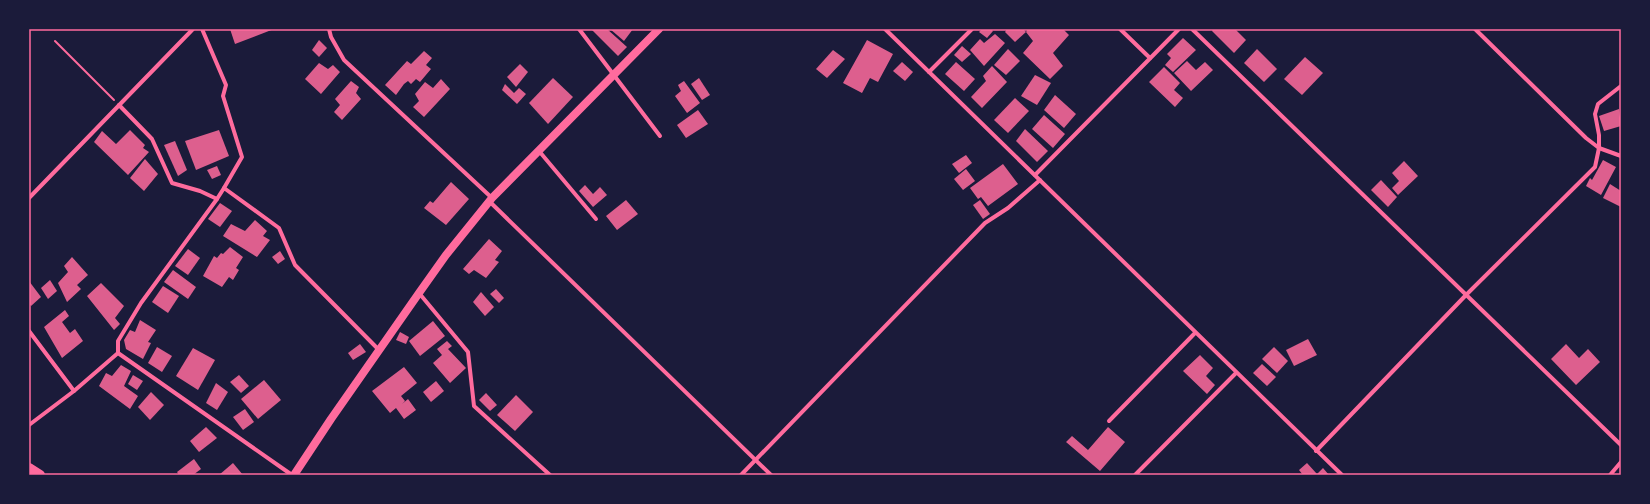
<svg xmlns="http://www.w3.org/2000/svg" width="1650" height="504" viewBox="0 0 1650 504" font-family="'Golos Text',sans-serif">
<rect width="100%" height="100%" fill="#1b1b3a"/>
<g fill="#dd5f8e">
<polygon points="230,29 274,29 235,44"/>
<polygon points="591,29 607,29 627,47 618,56"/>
<polygon points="610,29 633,29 624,41"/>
<polygon points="982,29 991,29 993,31 987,38 979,32"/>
<polygon points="1007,29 1023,29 1026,32 1015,42 1005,32"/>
<polygon points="1028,29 1065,29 1064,30 1069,35 1053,53 1063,66 1050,79 1023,53 1033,41 1026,32"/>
<polygon points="1213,29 1235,29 1246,40 1234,53 1212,31"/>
<polygon points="995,34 1005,43 984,66 970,50 980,39 984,43"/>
<polygon points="1183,38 1196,50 1173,72 1165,65 1171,58 1167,54"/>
<polygon points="319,40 327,48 319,57 312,50"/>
<polygon points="867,40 893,54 878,82 870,78 862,93 843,83"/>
<polygon points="962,46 971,54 962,62 954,55"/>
<polygon points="1008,49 1020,61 1006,75 994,65"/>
<polygon points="1257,49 1277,69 1264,82 1244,63"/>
<polygon points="833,50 845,59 827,78 816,69"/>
<polygon points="424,51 432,58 426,65 431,69 420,82 416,79 411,84 408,81 404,84 396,95 385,85 407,61 411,64"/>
<polygon points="1305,57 1323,73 1302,95 1284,79"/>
<polygon points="1187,61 1196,70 1205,62 1213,70 1191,91 1174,73"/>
<polygon points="902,62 913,72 905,81 893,71"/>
<polygon points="956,62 975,79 964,91 945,74"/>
<polygon points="319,63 328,69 333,65 340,72 321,94 305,79"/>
<polygon points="520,64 528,72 516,87 507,77"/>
<polygon points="992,66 1007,82 982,108 971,97 986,81 983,76"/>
<polygon points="1164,67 1180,83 1174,90 1183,98 1175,107 1149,82"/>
<polygon points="1035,75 1051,83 1037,105 1021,96"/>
<polygon points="553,78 573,97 548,124 529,103"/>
<polygon points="699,78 710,95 702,100 691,84"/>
<polygon points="441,79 450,89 424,117 413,107 419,101 415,94 425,82 433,88"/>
<polygon points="351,81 359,87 356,93 361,99 342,120 334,112 340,105 335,99"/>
<polygon points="684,81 700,103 687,113 675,96 681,91 678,85"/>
<polygon points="505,84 514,93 519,88 526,94 517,104 502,90"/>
<polygon points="1055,95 1076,114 1064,128 1044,110"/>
<polygon points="1015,98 1029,111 1008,133 994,120"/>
<polygon points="1619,109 1621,126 1604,131 1599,116"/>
<polygon points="698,110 708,124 686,138 677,125"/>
<polygon points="1044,115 1065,134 1053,148 1032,129"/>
<polygon points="1025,129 1048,151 1037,162 1016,141"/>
<polygon points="130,130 145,145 143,148 149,152 128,175 94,142 102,131 116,144"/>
<polygon points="219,130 229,156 196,170 185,141"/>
<polygon points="175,141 187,170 178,176 164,145"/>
<polygon points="966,155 972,163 959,173 952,164"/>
<polygon points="145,159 158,174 144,191 130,178"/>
<polygon points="1603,160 1616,167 1601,195 1586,186 1590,178 1592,180"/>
<polygon points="1404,161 1418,176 1398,195 1392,188 1399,181 1392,173"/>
<polygon points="1003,164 1018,184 988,206 981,197 978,199 970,188"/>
<polygon points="217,166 221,175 212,179 207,170"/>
<polygon points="966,169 975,181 963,190 954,179"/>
<polygon points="1381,180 1397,197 1388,207 1371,190"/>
<polygon points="451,182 469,199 446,225 424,208 430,201 433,203"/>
<polygon points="1610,184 1621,191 1621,207 1603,198"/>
<polygon points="585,185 593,194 600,187 607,195 593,207 579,191"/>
<polygon points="626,200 638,214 617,230 606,216"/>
<polygon points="980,200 990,214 983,219 973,205"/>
<polygon points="220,203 232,211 220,227 208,219"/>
<polygon points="255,220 267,231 263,236 270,240 257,257 223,236 231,224 245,231"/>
<polygon points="489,239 502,251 495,260 499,262 486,278 474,270 469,274 463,269"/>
<polygon points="230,247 243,257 236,268 239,270 233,280 229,277 222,287 203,276 214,256 217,258 221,253 223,254"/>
<polygon points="188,249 200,258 188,275 175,266"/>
<polygon points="280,251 285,259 278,264 272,257"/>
<polygon points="72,257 88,275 77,285 81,289 67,302 58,283 68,272 64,266"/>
<polygon points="173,270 196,287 188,299 164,282"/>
<polygon points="50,280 57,291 48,299 41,288"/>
<polygon points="29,281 41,297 31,306 29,303"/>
<polygon points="101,283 124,306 115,318 120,324 114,330 87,296"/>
<polygon points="163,286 179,296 168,313 152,302"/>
<polygon points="496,289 504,298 499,303 490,294"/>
<polygon points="481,292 494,307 485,316 473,302"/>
<polygon points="65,310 69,316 62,322 70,333 75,329 83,341 62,358 44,327"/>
<polygon points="140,320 156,330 148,342 151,343 143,359 126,349 124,340 130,330 135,332"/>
<polygon points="433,321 445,336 420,356 409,341"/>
<polygon points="400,332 409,337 406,344 396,340"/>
<polygon points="1308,339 1317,355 1294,366 1286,350"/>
<polygon points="447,341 452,346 448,349 466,368 450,383 433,363 442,355 437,349"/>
<polygon points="360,344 366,352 353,360 348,353"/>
<polygon points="1566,344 1579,358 1588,349 1600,362 1576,385 1551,359"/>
<polygon points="157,347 172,356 162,372 148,363"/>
<polygon points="1274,347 1288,361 1277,373 1262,359"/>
<polygon points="193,348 215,360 198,390 176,376"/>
<polygon points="1200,355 1213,368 1206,376 1215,385 1207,394 1183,371"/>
<polygon points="1262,364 1276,377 1267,386 1253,373"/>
<polygon points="121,365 131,371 124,386 138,396 130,409 99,386 106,373 112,376"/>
<polygon points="404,367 417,383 401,396 405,401 402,404 408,399 416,410 404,419 396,408 390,413 372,391"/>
<polygon points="133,375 143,381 137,390 128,384"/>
<polygon points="239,375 249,386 241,393 230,382"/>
<polygon points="264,380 281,400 258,419 241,399"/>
<polygon points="436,381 444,391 431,402 423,392"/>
<polygon points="216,383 228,392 217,410 206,403"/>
<polygon points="151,392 164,405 150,420 138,407"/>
<polygon points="486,393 497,405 490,411 479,400"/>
<polygon points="516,395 533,412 515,431 497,415"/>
<polygon points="245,409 254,422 243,430 233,417"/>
<polygon points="206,427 217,438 199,452 190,441"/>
<polygon points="1108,427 1125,442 1100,471 1066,442 1072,436 1088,450"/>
<polygon points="194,459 201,469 193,475 179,475 177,472"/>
<polygon points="233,463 243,475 219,475"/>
<polygon points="1307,463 1317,474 1323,468 1329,475 1303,475 1299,470"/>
</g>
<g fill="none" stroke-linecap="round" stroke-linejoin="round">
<polyline stroke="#ff6b9d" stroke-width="2" points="55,41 114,100"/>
<g stroke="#ff6b9d" stroke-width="4">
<polyline points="202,29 226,85 223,96 242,157 224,188"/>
<polyline points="329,29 331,37 344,60 492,198"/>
<polyline points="579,29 660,136"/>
<polyline points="885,29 1342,475"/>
<polyline points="1120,29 1150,58"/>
<polyline points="1192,29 1621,445"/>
<polyline points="1475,29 1586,138 1599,148 1621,156"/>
<polyline points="929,72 972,29"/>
<polyline points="539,151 596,219"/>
<polyline points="1035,175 1179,29"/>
<polyline points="29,198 193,29"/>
<polyline points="217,199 224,188 279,228 295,265 379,350"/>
<polyline points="489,201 771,475"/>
<polyline points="419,293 468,352 474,406 550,475"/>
<polyline points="29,331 74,391 29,425"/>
<polyline points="118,353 118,341 141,303 217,199 200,191 172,183 152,139 119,105"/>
<polyline points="74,391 118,353 292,475"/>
<polyline points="1109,421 1195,333"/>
<polyline points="1316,451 1466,295 1595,167 1599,148 1599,135 1595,114 1598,104 1621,86"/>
<polyline points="741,475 985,223 1008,208 1040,180"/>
<polyline points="1135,475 1236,373"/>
<polyline points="1610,475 1621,462"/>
</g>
<polyline stroke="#ff6b9d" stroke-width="8" points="294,475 331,419 419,293 446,255 492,198 659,29"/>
<polyline stroke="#ff6b9d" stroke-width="10" points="29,468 40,475"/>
</g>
<rect width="1650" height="504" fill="none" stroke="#1b1b3a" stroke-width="60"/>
<rect x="30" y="30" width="1590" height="444" fill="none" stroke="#ff6b9d" stroke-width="1.5"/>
</svg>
